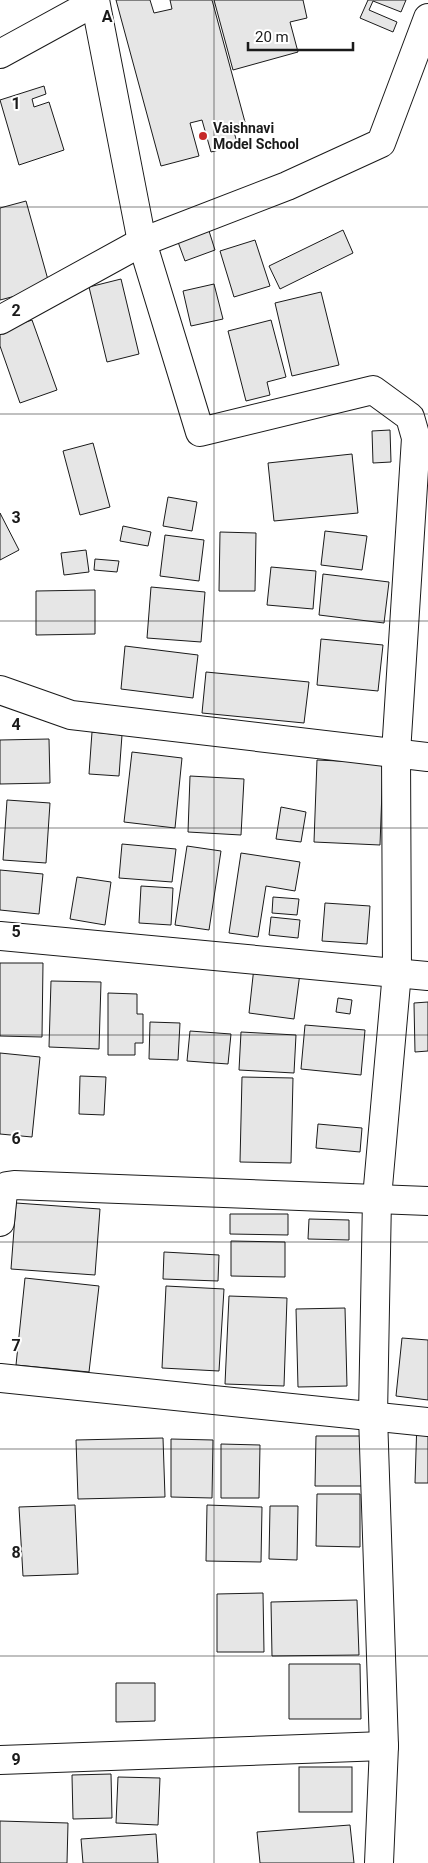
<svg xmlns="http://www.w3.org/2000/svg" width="428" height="1863" viewBox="0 0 428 1863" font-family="Roboto,sans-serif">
<rect width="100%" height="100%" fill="#fff"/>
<g fill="#e6e6e6" stroke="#1a1a1a">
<polygon points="116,0 150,0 154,13 172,9 170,0 212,0 245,122 232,126 238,145 211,152 202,120 190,123 199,156 161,166"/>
<polygon points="214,0 303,0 307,18 290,22 298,52 233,70"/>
<polygon points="368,0 406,0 401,12 373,1 369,10 397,22 393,32 360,18"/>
<polygon points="44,86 46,94 32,99 34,107 49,102 64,150 19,165 0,100"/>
<polygon points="26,201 50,287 0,300 0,208"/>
<polygon points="343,230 353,253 280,289 269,266"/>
<polygon points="209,231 215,250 185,261 178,242"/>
<polygon points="255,240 270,286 234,297 220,251"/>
<polygon points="121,279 139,354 107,362 89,287"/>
<polygon points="214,284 223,319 191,326 183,291"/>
<polygon points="321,292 339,365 292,376 275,303"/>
<polygon points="32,320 57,390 20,403 0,346 0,331"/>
<polygon points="271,320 286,377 267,382 270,395 246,401 228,331"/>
<polygon points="390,430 391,462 373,463 372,431"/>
<polygon points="93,443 110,507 80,515 63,451"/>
<polygon points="352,454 358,513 274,521 268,463"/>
<polygon points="168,497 197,502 192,531 163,526"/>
<polygon points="0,513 19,550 0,560"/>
<polygon points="123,526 151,532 148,546 120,541"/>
<polygon points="325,531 367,536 362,570 321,565"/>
<polygon points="220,532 256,533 255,591 219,591"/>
<polygon points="165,535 204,540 199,581 160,576"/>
<polygon points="86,550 89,572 64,575 61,553"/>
<polygon points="95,559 119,561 117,572 94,570"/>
<polygon points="271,567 316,571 313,609 267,605"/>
<polygon points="323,574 389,582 384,623 319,615"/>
<polygon points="151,587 205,592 201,642 147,638"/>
<polygon points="95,590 95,634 36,635 36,591"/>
<polygon points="321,639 383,645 378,691 317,685"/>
<polygon points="125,646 198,655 193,698 121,689"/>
<polygon points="206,672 309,682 304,723 202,713"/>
<polygon points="92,732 122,735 119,776 89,774"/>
<polygon points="49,739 50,783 0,784 0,740"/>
<polygon points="132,752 182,758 175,828 124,822"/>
<polygon points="317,760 383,763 380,845 314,842"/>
<polygon points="190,776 244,779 241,835 188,832"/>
<polygon points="7,800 50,803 46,863 3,860"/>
<polygon points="281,807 306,812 301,842 276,839"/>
<polygon points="122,844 176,849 172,882 119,878"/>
<polygon points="187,846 221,851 209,930 175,925"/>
<polygon points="241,853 300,862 295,891 266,886 258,937 229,933"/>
<polygon points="0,870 43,874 39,914 0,910"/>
<polygon points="77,877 111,882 105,925 70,919"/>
<polygon points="141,886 173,888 171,925 139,923"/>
<polygon points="273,897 299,899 297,915 272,913"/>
<polygon points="325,903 370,906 367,944 322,941"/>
<polygon points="271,917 300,920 298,938 269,935"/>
<polygon points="0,963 43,963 42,1037 0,1036"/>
<polygon points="254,967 300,973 294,1019 249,1013"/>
<polygon points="51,981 101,982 99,1049 49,1047"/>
<polygon points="108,993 137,994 137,1014 143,1014 143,1043 135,1043 135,1055 108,1055"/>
<polygon points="338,998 352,1000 350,1014 336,1012"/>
<polygon points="428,1002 428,1051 415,1052 414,1003"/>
<polygon points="150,1022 180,1023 178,1060 149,1059"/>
<polygon points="305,1025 365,1030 361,1075 301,1069"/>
<polygon points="190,1031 231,1034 228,1064 187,1061"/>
<polygon points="241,1032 296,1035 294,1073 239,1070"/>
<polygon points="0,1053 40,1057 32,1137 0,1134"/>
<polygon points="80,1076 106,1077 104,1115 79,1114"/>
<polygon points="242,1077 293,1078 291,1163 240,1162"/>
<polygon points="318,1124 362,1128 360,1152 316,1148"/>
<polygon points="16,1203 100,1209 95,1275 11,1269"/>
<polygon points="230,1214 288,1214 288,1235 230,1234"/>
<polygon points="309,1219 349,1220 349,1240 308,1239"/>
<polygon points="231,1241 285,1242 285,1277 231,1276"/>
<polygon points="164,1252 219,1255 218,1281 163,1279"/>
<polygon points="25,1278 99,1286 89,1372 16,1365"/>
<polygon points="166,1286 224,1289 219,1371 162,1368"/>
<polygon points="229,1296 287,1298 284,1386 225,1384"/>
<polygon points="345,1308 347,1386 298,1387 296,1309"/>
<polygon points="402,1338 428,1340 428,1400 396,1396"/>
<polygon points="417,1420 428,1421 428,1483 415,1483"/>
<polygon points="316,1436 362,1436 362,1486 315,1486"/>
<polygon points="163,1438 165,1497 78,1499 76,1440"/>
<polygon points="171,1439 213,1440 212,1498 171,1497"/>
<polygon points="221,1444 260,1445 259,1498 221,1498"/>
<polygon points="317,1494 360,1494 360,1547 316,1546"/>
<polygon points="75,1505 78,1574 23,1576 19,1507"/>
<polygon points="207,1505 262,1507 261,1562 206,1561"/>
<polygon points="270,1506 298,1506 297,1560 269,1559"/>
<polygon points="263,1593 264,1652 217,1652 217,1594"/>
<polygon points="357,1600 359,1655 272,1656 271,1602"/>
<polygon points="289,1664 360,1664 361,1719 289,1719"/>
<polygon points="116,1683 155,1683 155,1721 116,1722"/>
<rect x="299" y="1767" width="53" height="45"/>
<polygon points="111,1774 112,1818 73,1819 72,1775"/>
<polygon points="118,1777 160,1778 158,1825 116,1823"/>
<polygon points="0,1821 68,1823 67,1863 0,1863"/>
<polygon points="350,1825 354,1863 260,1863 257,1832"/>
<polygon points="156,1834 158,1863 83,1863 81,1839"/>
</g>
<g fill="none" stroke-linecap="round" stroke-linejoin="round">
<g stroke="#1a1a1a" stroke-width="30">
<g id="street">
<polyline points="95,0 142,242 200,432 373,390 410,417 416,438 396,753 397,972 377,1198 373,1416 384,1746 379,1863"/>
<polyline points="0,54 95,2"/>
<polyline points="0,320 142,242 287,186 381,143 428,18"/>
<polyline points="0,690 71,715 428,757"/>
<polyline points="0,936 428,976"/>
<polyline points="0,1222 3,1192 7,1186 14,1185 428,1201"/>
<polyline points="0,1378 428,1422"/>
<polyline points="0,1760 384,1746"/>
</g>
</g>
<use href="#street" stroke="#fff" stroke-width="28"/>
</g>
<path fill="none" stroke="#1a1a1a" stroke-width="1" stroke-opacity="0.55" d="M214,0V1863M0,207H428M0,414H428M0,621H428M0,828H428M0,1035H428M0,1242H428M0,1449H428M0,1656H428"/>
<circle fill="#c62828" stroke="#fff" stroke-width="2" cx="203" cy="136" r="5"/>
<g text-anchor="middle" stroke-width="4" stroke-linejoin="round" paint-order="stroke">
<g font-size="14" font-weight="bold" fill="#1a1a1a" stroke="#fff" text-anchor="start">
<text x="213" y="133">Vaishnavi<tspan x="213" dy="16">Model School</tspan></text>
</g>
</g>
<g font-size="16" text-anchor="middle" font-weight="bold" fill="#1a1a1a" stroke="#fff" stroke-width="4" stroke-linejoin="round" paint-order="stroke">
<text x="107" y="22">A</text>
<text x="16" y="109">1</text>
<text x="16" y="316">2</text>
<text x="16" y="523">3</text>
<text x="16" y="730">4</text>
<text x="16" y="937">5</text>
<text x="16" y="1144">6</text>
<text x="16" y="1351">7</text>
<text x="16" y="1558">8</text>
<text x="16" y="1765">9</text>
</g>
<path d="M248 42v8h105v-8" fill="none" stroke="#1a1a1a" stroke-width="2.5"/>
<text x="255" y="42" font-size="15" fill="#1a1a1a" stroke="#ffffff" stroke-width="4" paint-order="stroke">20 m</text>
</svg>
